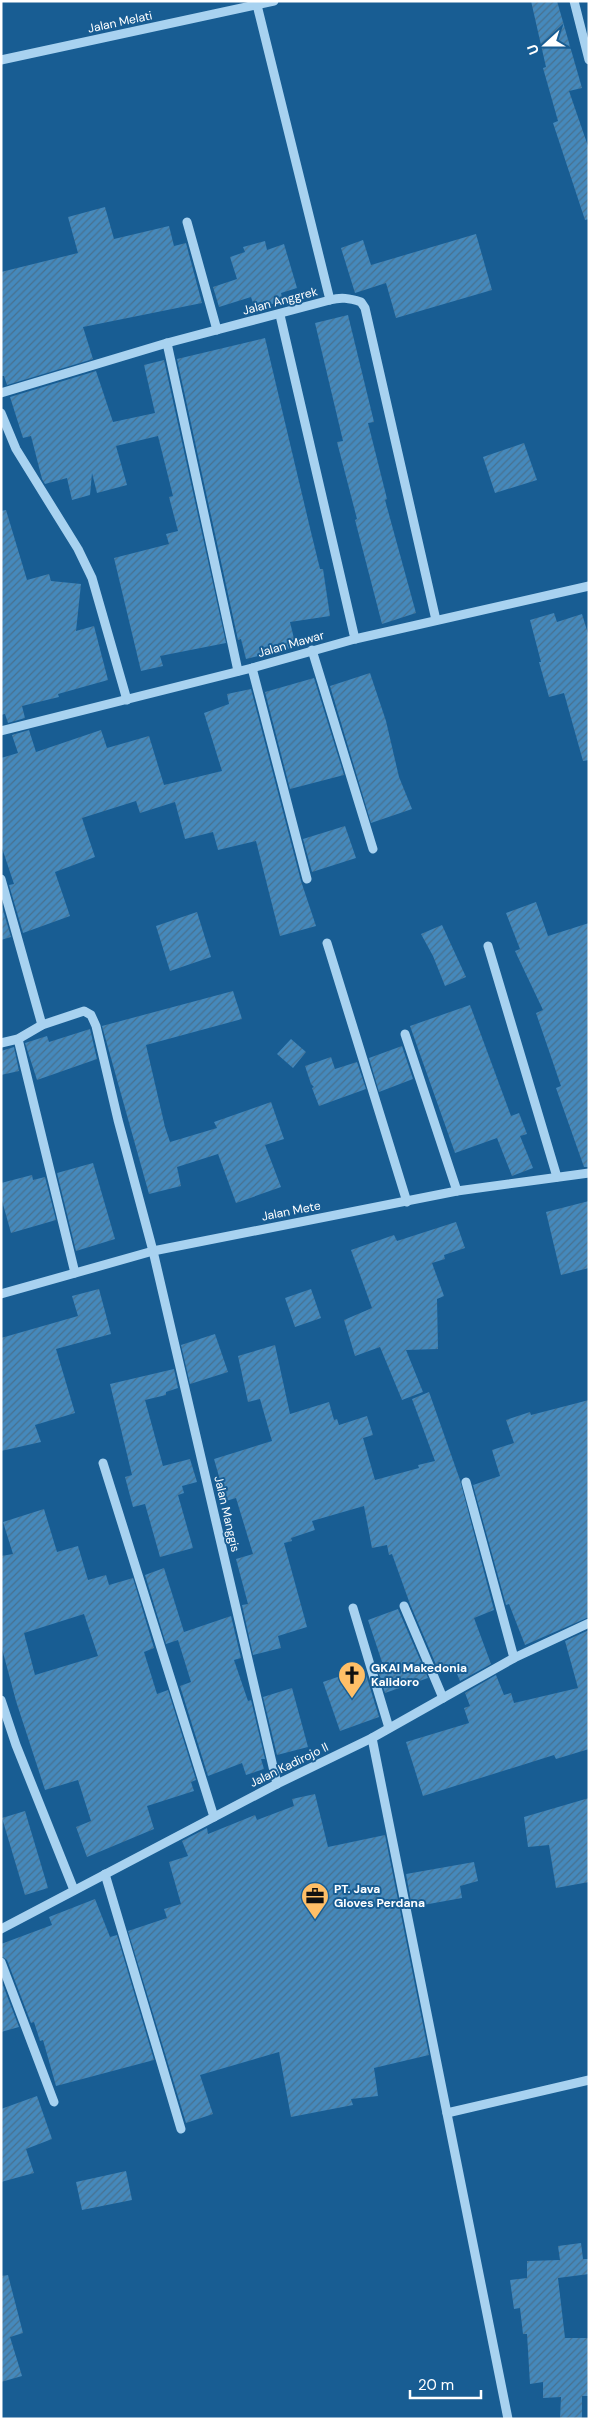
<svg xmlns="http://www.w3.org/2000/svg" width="590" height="2420" viewBox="0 0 590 2420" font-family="'DM Sans',sans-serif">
<defs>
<pattern id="building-hatch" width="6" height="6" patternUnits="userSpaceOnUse" patternTransform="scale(1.25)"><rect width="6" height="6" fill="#4589bc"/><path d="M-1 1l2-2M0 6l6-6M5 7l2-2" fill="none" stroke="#48718f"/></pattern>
</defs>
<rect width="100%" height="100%" fill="#185d93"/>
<g fill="url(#building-hatch)" fill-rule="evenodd">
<polygon points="531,1 557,1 582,88 569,91 589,149 589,219 585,220 553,123 558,121 543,68 546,67"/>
<polygon points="105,207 114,239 169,226 174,246 186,243 202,303 83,327 93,359 7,385 4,376 1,376 1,272 78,253 68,217"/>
<polygon points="476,234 492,290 396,318 386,283 355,293 341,248 363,240 371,265"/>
<polygon points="265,241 267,250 284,244 297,288 281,293 283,301 255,309 251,297 219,307 213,287 237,279 230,257 245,252 243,247"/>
<polygon points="348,315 374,422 368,423 387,499 385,500 416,613 382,624 355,520 357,519 337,442 343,441 315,323"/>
<polygon points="265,338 310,528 320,569 323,569 330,616 290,622 296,647 246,659 241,639 238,640 177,359"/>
<polygon points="164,360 226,643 160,656 163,666 141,671 114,558 169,544 166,534 178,531 169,497 173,496 158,436 116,446 127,485 97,493 92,473 90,495 72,500 67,478 45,484 42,479 31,436 23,438 10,397 96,371 113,422 155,413 144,365"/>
<polygon points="524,443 537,480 495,493 483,457"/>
<polygon points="6,510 27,580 49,574 51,581 81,584 76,631 94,626 108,680 58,694 59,697 22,706 25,718 8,723 5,714 1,715 1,511"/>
<polygon points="554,613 557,622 582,614 589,637 589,760 583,761 564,693 549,697 539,662 541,662 530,620"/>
<polygon points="370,673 386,721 399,777 412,809 371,823 330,686"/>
<polygon points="314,678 344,775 290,789 265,692"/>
<polygon points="251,689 301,881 316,926 280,936 256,841 218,850 213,832 185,839 175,802 140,813 136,801 82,818 95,857 55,872 70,916 23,933 9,885 14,884 1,845 1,758 18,753 12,735 29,730 36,752 101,730 107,748 149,736 164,785 222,771 204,713 229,704 227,694"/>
<polygon points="345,826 356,858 312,872 303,839"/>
<polygon points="536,902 548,936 589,923 589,1167 584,1167 556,1088 561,1086 536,1013 543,1010 515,951 520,949 506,913"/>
<polygon points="1,903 11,937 1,940"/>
<polygon points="197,912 211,957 170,971 156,926"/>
<polygon points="442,925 466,977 445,986 433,956 421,934"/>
<polygon points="233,991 242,1019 146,1045 165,1127 170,1142 217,1128 214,1122 271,1102 284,1139 265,1145 281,1187 236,1203 218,1154 177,1167 181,1186 149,1194 102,1026"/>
<polygon points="470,1005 511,1116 519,1113 527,1134 520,1136 533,1168 512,1176 497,1138 455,1153 410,1026"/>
<polygon points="90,1029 97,1059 37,1080 25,1043 47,1036 49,1042"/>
<polygon points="291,1039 306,1052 293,1068 277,1054"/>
<polygon points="402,1046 413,1079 379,1092 369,1058"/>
<polygon points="14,1047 19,1071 1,1075 1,1051"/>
<polygon points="331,1057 335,1069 357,1062 366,1089 319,1106 312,1088 314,1087 311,1084 305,1066"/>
<polygon points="93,1163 115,1239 76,1251 57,1173"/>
<polygon points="32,1175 33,1180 45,1177 56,1220 11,1233 1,1197 1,1183"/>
<polygon points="589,1201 589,1268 561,1275 546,1212"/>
<polygon points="456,1222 465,1248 444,1255 445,1259 432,1263 444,1296 437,1299 438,1349 406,1350 423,1392 402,1400 380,1347 355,1356 344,1320 372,1308 351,1250 394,1235 397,1241"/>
<polygon points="99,1289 111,1334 56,1349 75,1413 35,1425 41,1442 1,1451 1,1338 78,1316 72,1296"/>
<polygon points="311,1289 321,1318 295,1327 285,1298"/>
<polygon points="215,1334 228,1372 190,1384 181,1345"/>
<polygon points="275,1345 290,1414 329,1402 334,1420 337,1419 339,1425 367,1416 373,1435 363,1438 375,1480 419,1468 418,1465 435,1461 412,1399 429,1392 460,1480 494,1610 474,1618 491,1664 460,1681 455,1669 440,1674 410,1604 392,1554 389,1555 387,1545 372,1548 364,1506 312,1521 315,1530 291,1538 292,1541 284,1543 307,1627 278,1636 281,1648 253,1655 242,1605 248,1604 236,1559 253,1554 236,1498 226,1501 214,1459 272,1441 260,1399 248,1402 238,1356"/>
<polygon points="174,1369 178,1388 166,1392 166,1395 145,1400 163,1466 190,1459 197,1482 182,1486 184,1493 178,1495 193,1548 160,1557 145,1504 133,1507 125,1477 132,1475 110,1384"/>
<polygon points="589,1400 589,1617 525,1645 509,1604 506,1605 473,1485 500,1476 492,1450 514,1443 506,1420 530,1412 531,1415"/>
<path d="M44,1509L57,1552L78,1546L88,1580L106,1575L109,1585L133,1578L154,1648L144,1652L157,1694L168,1690L196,1780L191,1782L194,1791L147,1806L154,1829L87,1857L76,1827L91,1821L78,1780L45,1790L16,1701L1,1645V1556L13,1554L3,1522ZM84,1614L98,1656L35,1675L24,1633Z"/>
<polygon points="164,1568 184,1632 231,1616 241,1658 234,1660 248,1701 251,1700 265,1759 261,1759 264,1769 246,1775 242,1763 208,1776 180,1686 191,1682 178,1640 166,1644 145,1575"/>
<polygon points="398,1609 428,1678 385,1693 376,1664 382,1662 368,1620"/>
<polygon points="589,1630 589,1749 556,1759 554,1755 423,1796 406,1742 469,1723 464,1708 470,1706 465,1693 496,1675 504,1695 511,1693 514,1703 578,1688 565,1641"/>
<polygon points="364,1668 379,1717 340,1731 323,1682"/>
<polygon points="292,1688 308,1747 277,1755 263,1697"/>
<polygon points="315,1794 328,1847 385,1835 429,2055 374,2068 378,2096 351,2099 353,2105 291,2117 279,2052 200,2075 213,2114 186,2123 128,1931 167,1918 164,1909 181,1904 169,1862 188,1856 182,1841 207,1828 208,1834 255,1815 257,1820 294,1806 292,1799"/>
<polygon points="589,1798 589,1882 556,1888 549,1845 528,1847 524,1817"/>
<polygon points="25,1811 48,1888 25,1895 2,1818"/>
<polygon points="474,1862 478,1881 460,1886 462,1898 412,1907 406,1874"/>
<polygon points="95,1899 110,1937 117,1935 154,2060 56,2086 43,2040 40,2041 34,2022 31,2023 7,1960 1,1956 1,1944 52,1925 49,1917"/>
<polygon points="1,1980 19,2027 1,2032"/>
<polygon points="37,2096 52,2139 26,2149 34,2173 1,2182 1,2109"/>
<polygon points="126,2171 132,2200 82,2210 76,2182"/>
<polygon points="581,2243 583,2259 589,2259 589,2274 558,2278 565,2338 589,2338 589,2396 582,2396 582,2419 560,2419 561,2397 543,2398 543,2382 530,2384 527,2334 523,2334 520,2308 514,2309 510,2280 527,2278 527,2261 560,2260 558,2246"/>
<polygon points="8,2275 23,2333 10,2337 22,2376 1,2382 1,2276"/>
</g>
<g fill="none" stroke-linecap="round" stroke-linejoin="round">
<g stroke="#a8d2f0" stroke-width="9">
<polyline points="574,1 589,60"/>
<polyline points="1,60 274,1"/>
<polyline points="187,222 217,330"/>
<path d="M330,300C341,297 349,298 361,302L365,308L436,620"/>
<polyline points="280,315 355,639"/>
<polyline points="167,343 238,671"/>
<polyline points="1,393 167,343 330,300 257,5"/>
<polyline points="1,413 16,449 78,549 92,578 127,700"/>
<polyline points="312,650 373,849"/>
<polyline points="252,668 307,879"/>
<polyline points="1,731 252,668 355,639 589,586"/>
<polyline points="1,879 42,1025"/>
<polyline points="327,943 407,1202"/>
<polyline points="488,946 557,1177"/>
<polyline points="405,1034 457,1191"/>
<polyline points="18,1039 75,1273"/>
<polyline points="1,1043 18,1039 42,1025 84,1011 91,1015 96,1026 118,1120 153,1251 277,1784"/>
<polyline points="1,1294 153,1251 457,1191 589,1173"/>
<polyline points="103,1463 214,1817"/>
<polyline points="466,1482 514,1658"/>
<polyline points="404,1606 443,1698"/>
<polyline points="353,1608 389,1728"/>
<polyline points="1,1700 16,1745 74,1890"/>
<polyline points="372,1738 508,2419"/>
<polyline points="105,1874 181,2129"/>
<polyline points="1,1929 277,1784 372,1738 514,1658 589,1623"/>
<polyline points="1,1962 54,2102"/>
<polyline points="447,2113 589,2080"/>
</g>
</g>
<defs>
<g id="church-pin" transform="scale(1.4375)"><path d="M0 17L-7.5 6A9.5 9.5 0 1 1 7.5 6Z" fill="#ffbf67" stroke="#185d93"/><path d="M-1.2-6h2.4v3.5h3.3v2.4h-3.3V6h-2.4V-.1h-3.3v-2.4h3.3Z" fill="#111"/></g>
<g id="office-pin" transform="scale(1.4375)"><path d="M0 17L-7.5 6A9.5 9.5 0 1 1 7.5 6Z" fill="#ffbf67" stroke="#185d93"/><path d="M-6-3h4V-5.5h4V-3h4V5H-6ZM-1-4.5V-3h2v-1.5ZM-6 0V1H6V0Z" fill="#111"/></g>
</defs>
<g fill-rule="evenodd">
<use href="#church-pin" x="352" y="1675"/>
<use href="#office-pin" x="315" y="1896"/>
</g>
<g text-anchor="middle" stroke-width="4" stroke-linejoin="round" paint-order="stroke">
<g font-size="12" fill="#fff" stroke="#185d93">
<text transform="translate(120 22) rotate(-12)" y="4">Jalan Melati</text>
<text transform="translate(280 301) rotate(-15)" y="4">Jalan Anggrek</text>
<text transform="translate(291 644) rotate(-16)" y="4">Jalan Mawar</text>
<text transform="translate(291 1211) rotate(-11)" y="4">Jalan Mete</text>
<text transform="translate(227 1514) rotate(77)" y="4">Jalan Manggis</text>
<text transform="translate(289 1765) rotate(-26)" y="4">Jalan Kadirojo II</text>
</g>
<g font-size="12" font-weight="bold" fill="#fff" stroke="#185d93" text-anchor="start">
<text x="371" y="1672">GKAI Makedonia<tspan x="371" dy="14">Kalidoro</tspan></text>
<text x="334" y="1893">PT. Java<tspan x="334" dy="14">Gloves Perdana</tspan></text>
</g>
</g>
<rect width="590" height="2420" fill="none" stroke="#ffffff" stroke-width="5"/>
<g transform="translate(545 45) rotate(249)" stroke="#185d93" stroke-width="4" paint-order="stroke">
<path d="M0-4L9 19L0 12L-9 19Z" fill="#ffffff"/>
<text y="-8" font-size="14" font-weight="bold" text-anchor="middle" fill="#ffffff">U</text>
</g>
<path d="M410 2390v8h71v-8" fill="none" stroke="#ffffff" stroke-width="2.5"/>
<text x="418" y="2390" font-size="15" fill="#ffffff" stroke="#185d93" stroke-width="4" paint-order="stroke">20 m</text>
</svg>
